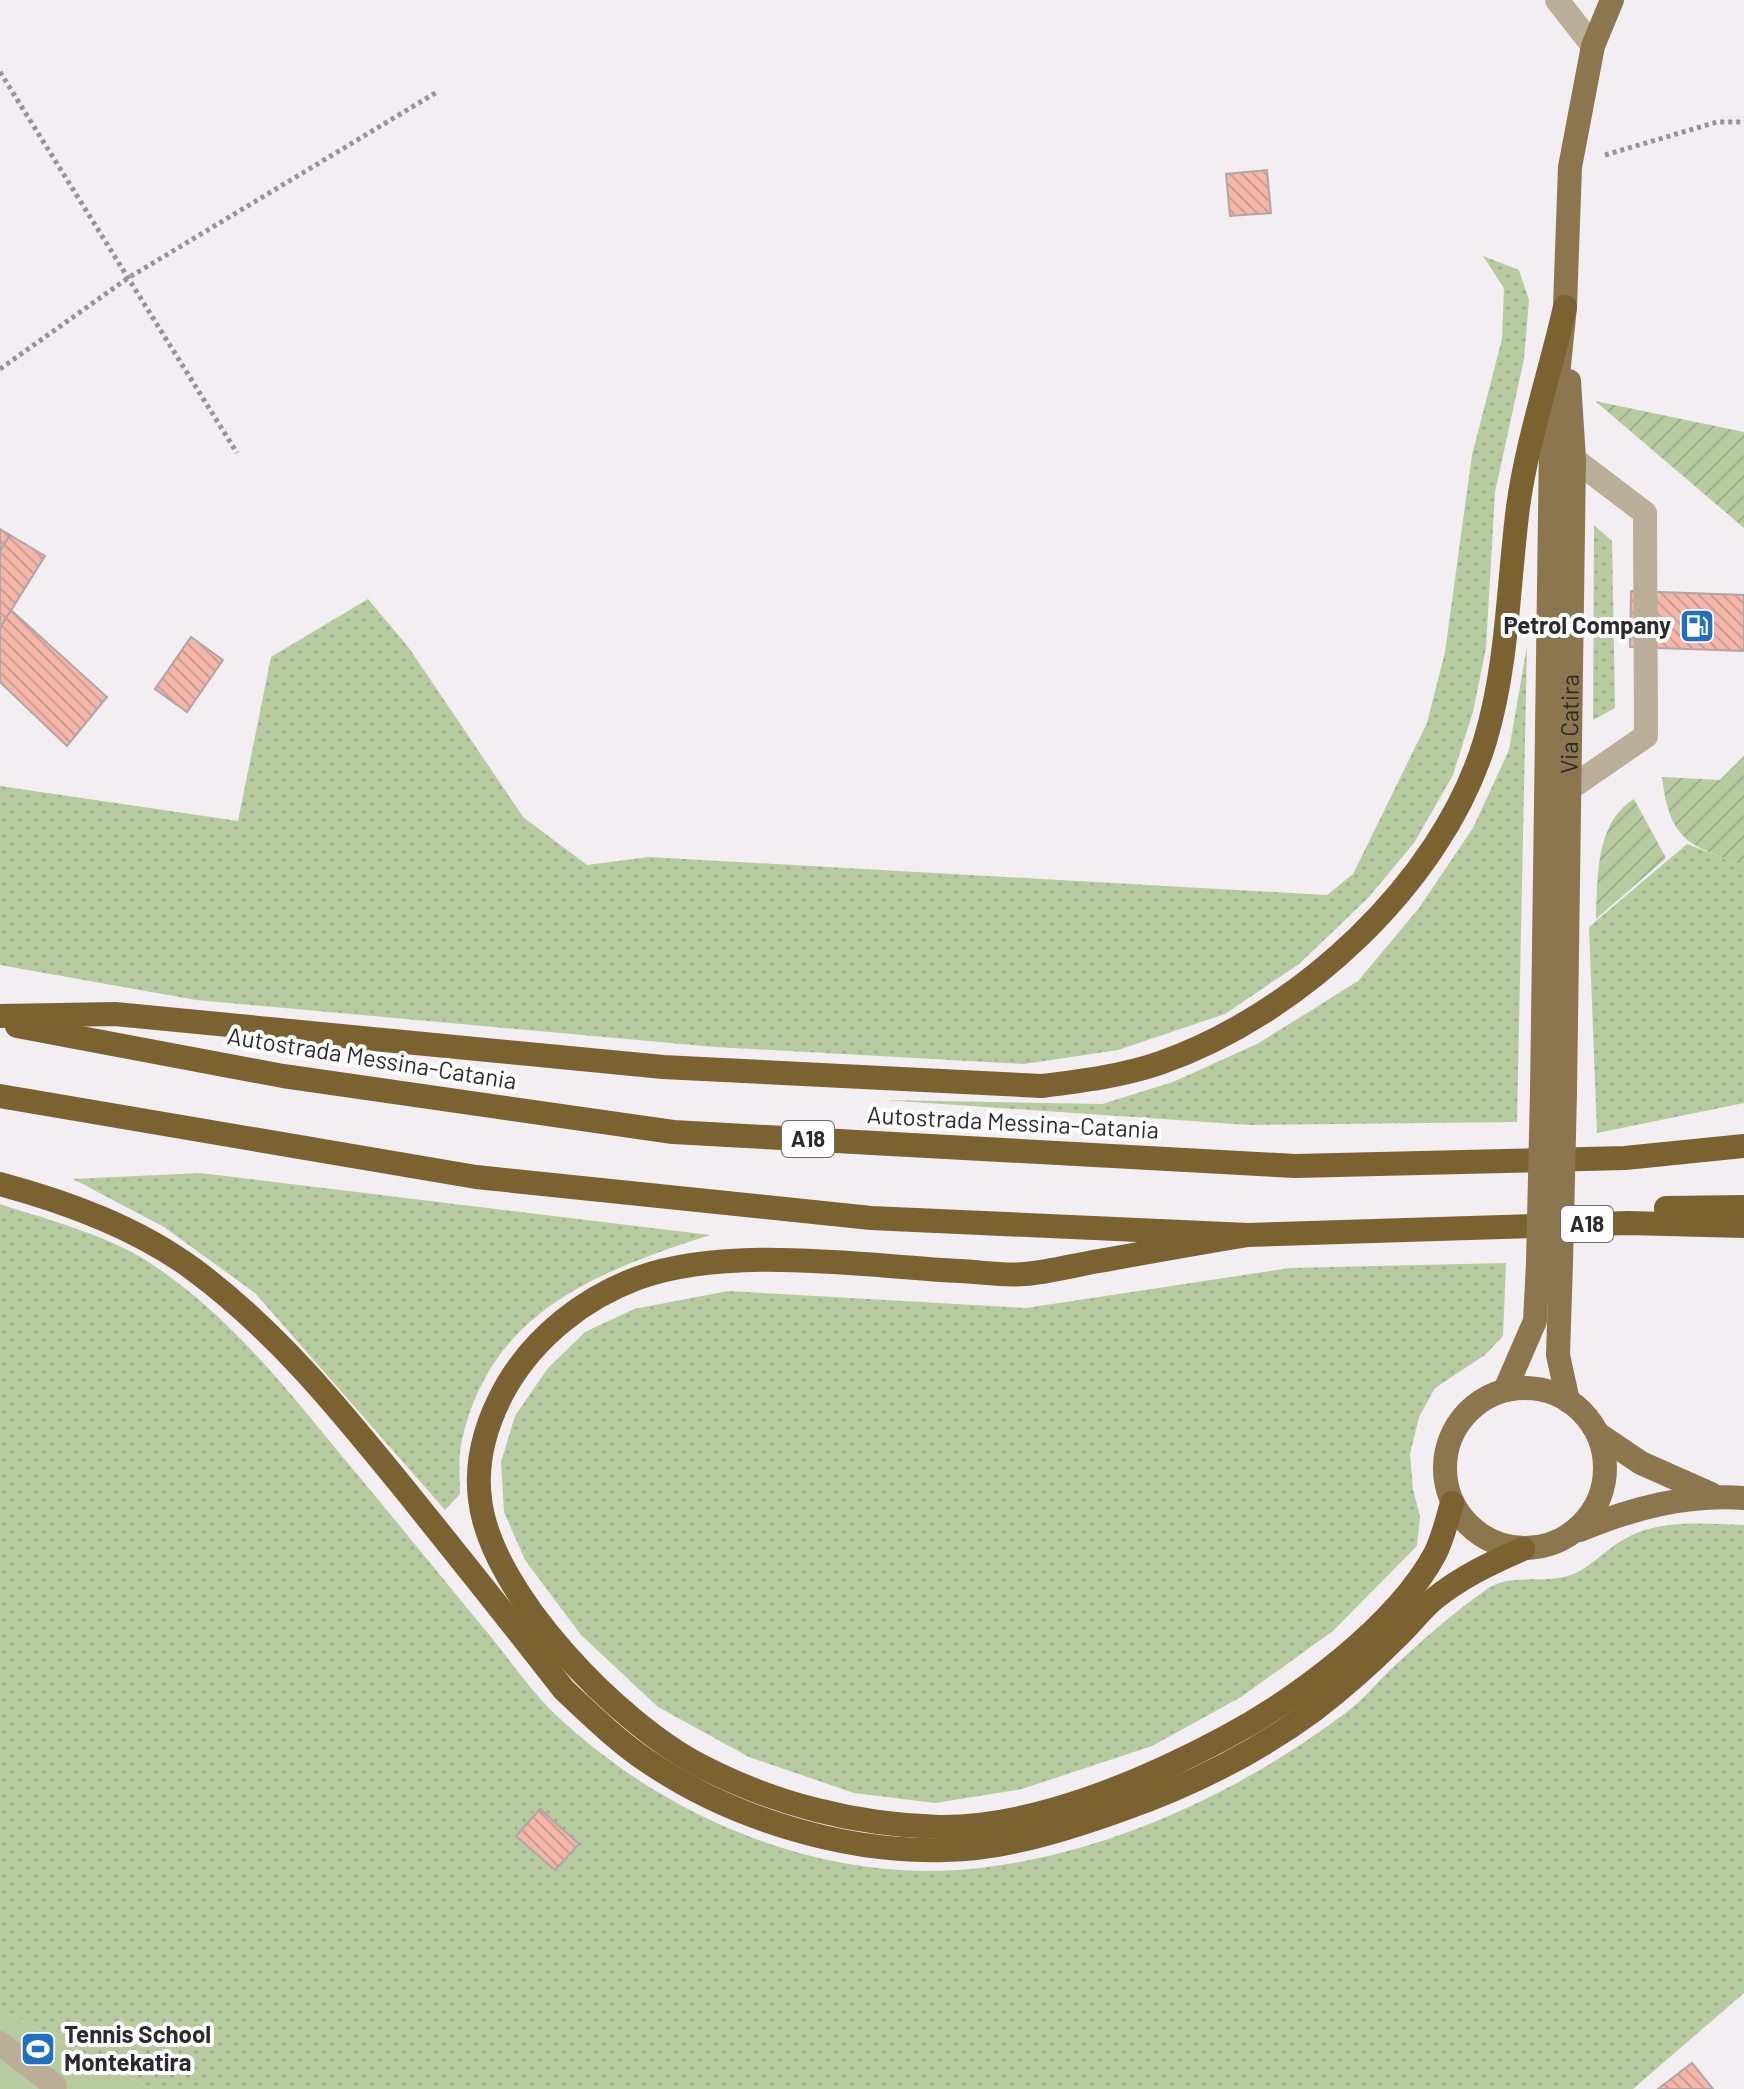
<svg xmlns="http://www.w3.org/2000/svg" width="1744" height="2089" viewBox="0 0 1744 2089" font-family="Barlow,sans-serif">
<defs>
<pattern id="grass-dots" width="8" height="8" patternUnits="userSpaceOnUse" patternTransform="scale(2)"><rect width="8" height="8" fill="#b6cca0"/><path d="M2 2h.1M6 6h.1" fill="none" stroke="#9daf8a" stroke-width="1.8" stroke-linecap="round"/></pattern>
<pattern id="garden-furrows" width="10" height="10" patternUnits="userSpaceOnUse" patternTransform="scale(2)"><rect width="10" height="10" fill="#b6cca0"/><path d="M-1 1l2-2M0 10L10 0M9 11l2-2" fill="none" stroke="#9daf8a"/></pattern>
<pattern id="building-back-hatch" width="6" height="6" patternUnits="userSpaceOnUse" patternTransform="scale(2)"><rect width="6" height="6" fill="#f3b6a9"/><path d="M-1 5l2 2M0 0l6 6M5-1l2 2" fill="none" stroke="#d09d92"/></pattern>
</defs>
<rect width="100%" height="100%" fill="#f3eef2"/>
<g fill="url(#grass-dots)">
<polygon points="1483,256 1519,270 1529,300 1524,359 1495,492 1486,648 1473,712 1453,775 1414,843 1368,898 1299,964 1225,1014 1118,1050 1024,1064 715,1047 196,1000 0,965 0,786 238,821 271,657 368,599 409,648 523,817 587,865 649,857 1327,895 1353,874 1427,723 1445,652 1472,455 1502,339 1504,288"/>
<polygon points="1594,525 1612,541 1615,708 1593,720"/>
<polygon points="1527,646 1517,1122 1250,1125 884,1100 1102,1104 1173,1082 1259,1043 1358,981 1419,908 1473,828 1509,750"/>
<polygon points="1687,844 1744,866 1744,1103 1597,1133 1589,927"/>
<path d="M200,1173L710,1235C596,1272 488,1312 461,1445C458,1461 460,1479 460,1494L445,1510L255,1293L164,1227L73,1179Z"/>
<path d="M0,1204C48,1220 104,1234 147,1261C219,1307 274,1373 327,1438C379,1500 430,1563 481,1625C506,1654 528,1688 555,1714C660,1814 811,1880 958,1870C1095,1860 1235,1796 1344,1714C1361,1702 1375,1685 1390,1670C1419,1643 1454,1612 1487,1589C1513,1571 1548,1587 1578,1572C1596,1562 1611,1545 1630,1536C1665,1519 1706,1524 1744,1525V1993L1633,2089H152L0,2009Z"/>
<polygon points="1506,1263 1503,1336 1485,1355 1435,1388 1419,1417 1410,1454 1413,1489 1420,1517 1417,1546 1333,1631 1241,1697 1152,1746 1022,1789 935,1803 854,1793 749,1757 658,1707 581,1635 525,1560 504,1512 501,1462 515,1416 548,1368 585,1332 634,1309 728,1291 1026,1308 1290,1268"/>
</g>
<polygon fill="#b6cca0" points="0,2009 152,2089 0,2089"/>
<g fill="url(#garden-furrows)">
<polygon points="1595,401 1744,432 1744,528"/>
<path d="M1744,756V866C1688,844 1670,842 1662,777L1720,780Z"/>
<path d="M1634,799L1666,858L1596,919C1598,878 1595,823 1634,799Z"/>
</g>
<g fill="url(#building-back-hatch)" stroke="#aea7a6" stroke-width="2">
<polygon points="1267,170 1271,213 1230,216 1226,174"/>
<polygon points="0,529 10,535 0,551"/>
<polygon points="10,535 45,556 0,628 0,551"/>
<polygon points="1631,591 1744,595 1744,651 1630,647"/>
<polygon points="11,610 107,697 67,746 0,682 0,628"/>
<polygon points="191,637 223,660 187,712 155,689"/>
<polygon points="540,1809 579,1844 555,1870 516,1836"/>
<polygon points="1692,2063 1713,2089 1658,2089"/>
</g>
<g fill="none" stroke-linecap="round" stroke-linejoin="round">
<g stroke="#979497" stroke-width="5" stroke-dasharray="4 4" stroke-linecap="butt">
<polyline points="0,72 237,453"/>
<polyline points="1605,155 1717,122 1744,122"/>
<polyline points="0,369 128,278 437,92"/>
</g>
<g stroke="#baae98" stroke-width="24">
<polyline points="1557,0 1593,46"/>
<polyline points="1569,789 1646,736 1645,513 1574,459"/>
<polyline points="0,2043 55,2086"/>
</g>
<g stroke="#8c764e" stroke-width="24">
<polyline points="1542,1091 1551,443 1565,307 1570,167 1593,46 1612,0"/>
<path id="s1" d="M1565,1092L1574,459L1569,381"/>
<polyline points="1561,1263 1558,1355 1568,1401"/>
<circle cx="1525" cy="1468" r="80"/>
<polyline points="1505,1390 1535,1321 1538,1263"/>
<polyline points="1598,1434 1641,1463 1711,1494"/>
<path d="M1580,1530C1633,1508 1686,1494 1744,1498"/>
</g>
<g stroke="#7b6231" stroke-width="24">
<path d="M0,1016L115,1014L663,1067L1042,1086C1082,1081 1122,1076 1160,1063C1298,1015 1442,883 1485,741C1508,664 1508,586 1518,507C1527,441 1550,373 1565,307"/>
<polyline points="17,1026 283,1076 673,1132 1295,1166 1625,1158 1744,1146"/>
<polyline points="0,1096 476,1177 871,1218 1248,1235 1628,1223 1744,1226"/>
<path d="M0,1184C67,1202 136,1227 193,1269C277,1331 341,1411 406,1491C459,1557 512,1623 564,1690C591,1715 617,1741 647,1761C730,1818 844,1853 945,1850C1004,1849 1065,1830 1121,1810C1189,1786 1256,1753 1314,1710C1343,1688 1370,1664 1396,1638C1409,1626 1420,1611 1434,1599C1461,1577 1491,1563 1523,1549"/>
<polyline points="1666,1208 1744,1207"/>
<path d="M1248,1235C1199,1243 1149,1252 1099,1261C1075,1265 1049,1272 1025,1274C1004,1276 981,1272 960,1271C862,1266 731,1245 638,1278C584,1298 536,1336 507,1385C487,1420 475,1459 480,1499C490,1593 619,1724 701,1766C774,1804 857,1825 939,1827C1034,1828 1144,1781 1226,1737C1297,1699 1396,1626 1435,1554C1443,1538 1447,1520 1452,1503"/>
</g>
<g stroke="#8c764e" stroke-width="24">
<polyline points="1538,1263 1542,1091"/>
<polyline points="1561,1263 1565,1092"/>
</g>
</g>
<defs>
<g id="fuel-square" transform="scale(1.8)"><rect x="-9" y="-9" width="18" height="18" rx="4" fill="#1f71bf" stroke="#fff"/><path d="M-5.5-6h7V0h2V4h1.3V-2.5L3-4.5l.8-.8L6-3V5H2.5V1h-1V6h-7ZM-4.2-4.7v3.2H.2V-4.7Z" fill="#fff"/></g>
<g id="stadium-square" transform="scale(1.8)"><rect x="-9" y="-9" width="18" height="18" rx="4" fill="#1f71bf" stroke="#fff"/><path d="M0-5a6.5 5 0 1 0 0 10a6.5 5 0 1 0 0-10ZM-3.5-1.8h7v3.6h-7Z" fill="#fff"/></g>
</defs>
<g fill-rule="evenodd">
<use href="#fuel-square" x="1697" y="626"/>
<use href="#stadium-square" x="38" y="2049"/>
</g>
<g text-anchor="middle" stroke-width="8" stroke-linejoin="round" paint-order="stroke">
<g fill="#fff" stroke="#6b6a6b" stroke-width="2">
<rect x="782" y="1121" width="52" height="36" rx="6"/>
<rect x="1561" y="1206" width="52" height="36" rx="6"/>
</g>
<g font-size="22" font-weight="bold" fill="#2c2a2c">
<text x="808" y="1147">A18</text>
<text x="1587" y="1232">A18</text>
</g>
<g font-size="24" font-weight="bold" fill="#2c2a2c" stroke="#fff" text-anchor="end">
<text x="1671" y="634">Petrol Company</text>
<text x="64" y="2043" text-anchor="start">Tennis School<tspan x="64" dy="28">Montekatira</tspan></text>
</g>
<g font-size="24" fill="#2c2a2c" stroke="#fff">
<text dy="8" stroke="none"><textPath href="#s1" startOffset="368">Via Catira</textPath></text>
<text transform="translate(372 1059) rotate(9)" y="8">Autostrada Messina-Catania</text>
<text transform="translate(1013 1123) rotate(3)" y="8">Autostrada Messina-Catania</text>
</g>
</g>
</svg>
